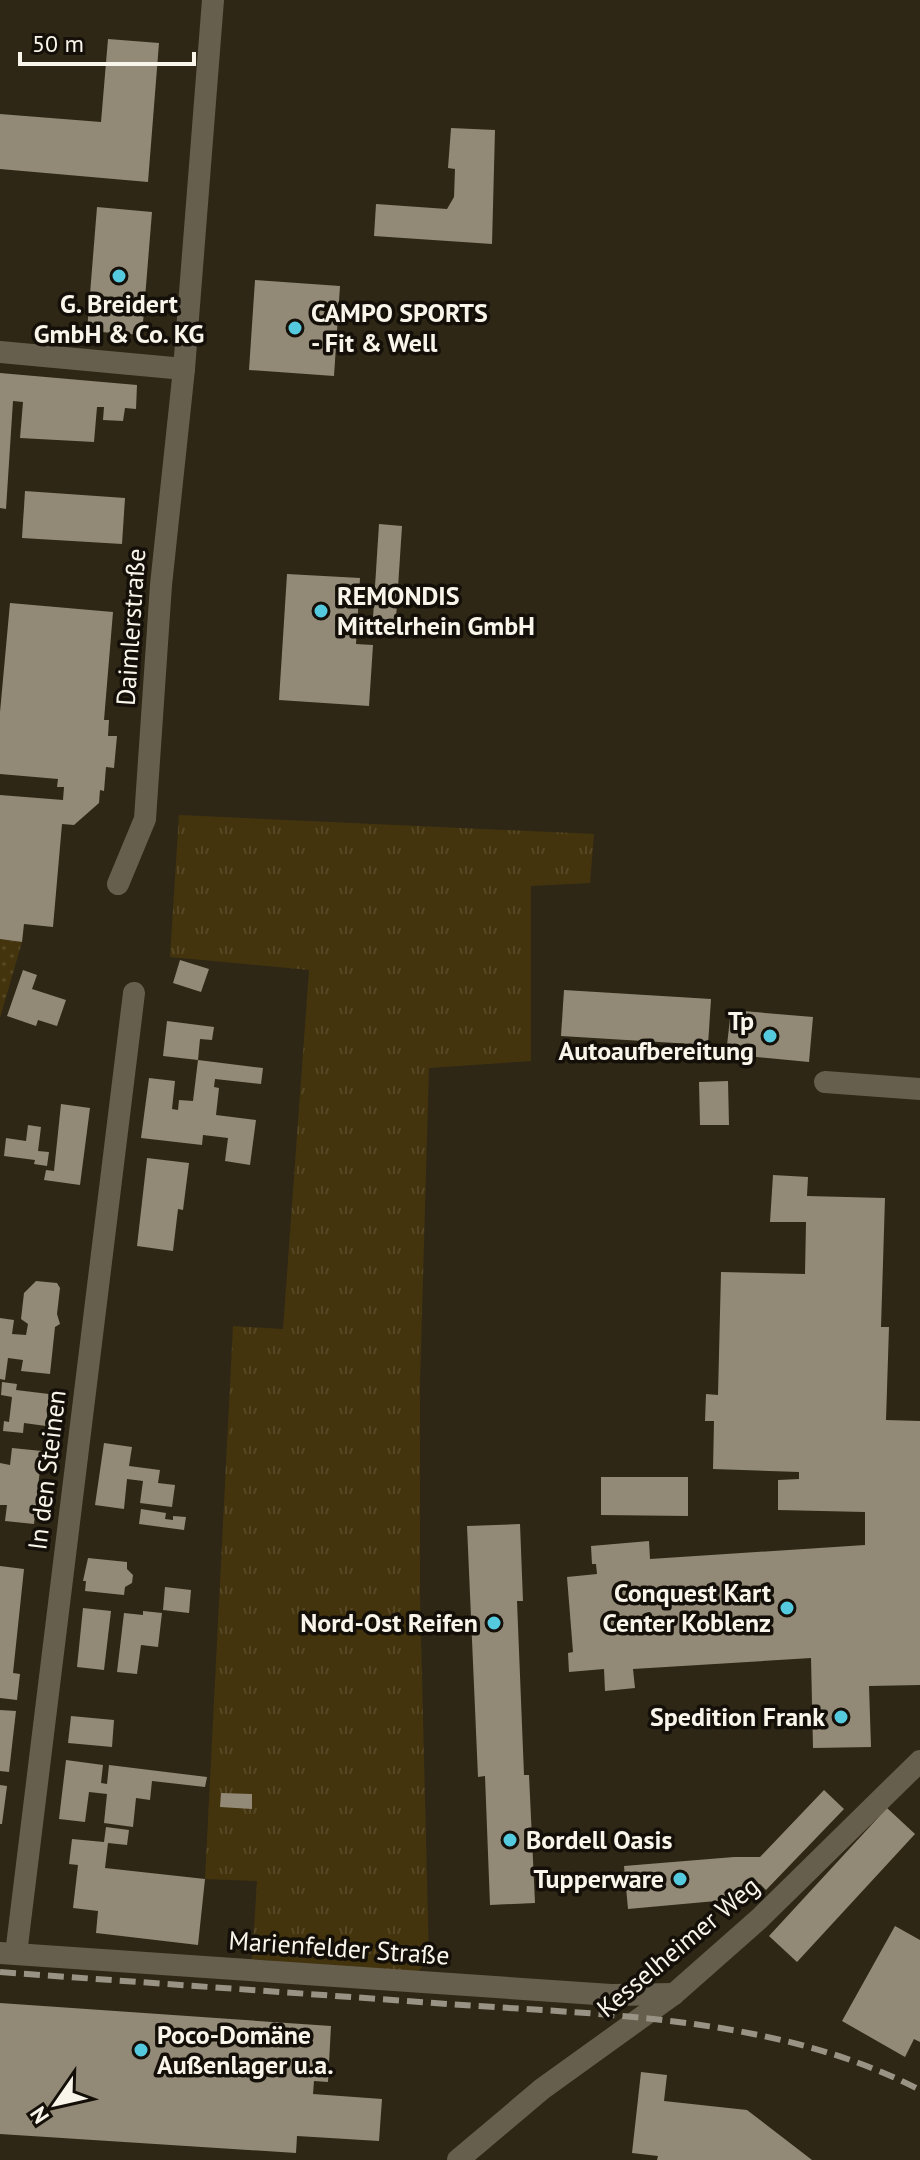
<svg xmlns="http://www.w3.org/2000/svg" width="920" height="2160" viewBox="0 0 920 2160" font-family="'PT Sans',sans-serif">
<defs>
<pattern id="grass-tufts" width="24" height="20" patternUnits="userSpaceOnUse" patternTransform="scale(2)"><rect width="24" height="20" fill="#43340d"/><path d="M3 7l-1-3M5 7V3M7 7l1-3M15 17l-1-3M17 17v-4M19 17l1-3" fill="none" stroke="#564825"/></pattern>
<pattern id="garden-dots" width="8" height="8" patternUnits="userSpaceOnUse" patternTransform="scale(2)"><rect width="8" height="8" fill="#43340d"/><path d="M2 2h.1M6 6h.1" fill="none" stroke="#564825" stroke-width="1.8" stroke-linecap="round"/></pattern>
</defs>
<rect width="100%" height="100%" fill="#2e2716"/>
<polygon fill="url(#grass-tufts)" points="179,815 594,834 590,883 531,886 531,1061 429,1068 420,1383 420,1596 429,1959 417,1973 252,1959 257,1881 205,1879 233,1326 283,1329 309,970 170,957"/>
<polygon fill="url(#garden-dots)" points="0,939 22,942 0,1018"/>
<g fill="#928a76">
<polygon points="108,39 159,43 148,182 0,169 0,114 101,122"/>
<polygon points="451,128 495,130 492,244 374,236 376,204 447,209 454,197 455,169 448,168"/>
<polygon points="97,207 152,212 142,335 87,331"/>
<polygon points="255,280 340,286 334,376 249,370"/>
<polygon points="0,373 137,385 136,409 125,408 123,421 103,420 104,407 97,407 94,442 20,438 23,402 13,401 6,509 0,508"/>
<polygon points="25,491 125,498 122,544 22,538"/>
<polygon points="379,524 402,526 395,634 372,633"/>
<polygon points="287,574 360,578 356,644 373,645 369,706 279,700"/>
<polygon points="10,603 113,612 104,720 109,720 108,736 117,736 114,768 106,767 104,791 100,790 99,803 74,825 62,824 53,927 24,924 22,942 0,939 0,795 63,800 64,787 57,787 58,779 0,774 0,712"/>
<polygon points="180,960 209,969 201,992 173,983"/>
<polygon points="23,970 37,975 32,989 66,1000 57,1026 38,1020 36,1026 7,1016"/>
<polygon points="564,990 711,999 708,1045 561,1036"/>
<polygon points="731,1010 813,1017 809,1062 726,1054"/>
<polygon points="167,1021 214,1027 212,1040 200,1039 198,1060 263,1068 261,1084 215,1079 214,1087 219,1088 216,1115 256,1120 250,1165 225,1161 228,1138 203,1135 202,1145 141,1138 149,1078 175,1081 172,1109 178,1110 179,1100 193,1101 198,1060 163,1056"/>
<polygon points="728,1081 729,1125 700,1125 699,1082"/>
<polygon points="61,1104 90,1108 80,1185 44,1180 46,1170 54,1171"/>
<polygon points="28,1125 41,1127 38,1151 49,1152 47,1166 34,1164 35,1160 4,1156 6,1138 26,1141"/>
<polygon points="147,1158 189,1163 183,1210 178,1209 173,1251 137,1246"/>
<polygon points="773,1175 808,1177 807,1196 885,1198 881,1327 889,1327 886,1420 920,1421 920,1685 869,1686 871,1747 813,1748 811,1658 633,1669 635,1688 605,1691 604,1669 569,1672 568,1653 573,1652 567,1577 597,1574 596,1564 592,1564 591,1546 649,1541 650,1559 865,1545 865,1512 778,1510 778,1480 799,1479 799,1472 713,1469 714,1421 705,1421 706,1394 718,1395 721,1272 805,1274 806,1222 770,1222"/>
<polygon points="36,1281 57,1283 60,1288 57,1314 60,1324 55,1327 50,1374 21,1371 23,1360 8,1358 5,1380 0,1379 0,1318 14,1320 12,1334 26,1335 28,1324 21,1319 24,1293"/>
<polygon points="2,1382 17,1384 16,1390 49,1394 46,1426 24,1423 23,1433 3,1431 4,1421 9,1422 12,1397 1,1395"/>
<polygon points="104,1443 132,1447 129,1466 160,1470 158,1483 175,1485 172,1507 140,1503 143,1481 127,1479 124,1509 95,1505"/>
<polygon points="12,1448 42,1451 34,1524 5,1521 7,1505 0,1505 0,1463 10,1465"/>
<polygon points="601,1477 688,1477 688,1516 601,1515"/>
<polygon points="141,1509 166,1513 165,1519 173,1520 173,1516 186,1517 184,1530 139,1524"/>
<polygon points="520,1524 523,1601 517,1601 524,1775 529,1775 535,1903 490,1905 485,1776 478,1777 467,1526"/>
<polygon points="88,1558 127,1562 127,1569 133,1575 132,1583 125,1587 124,1595 85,1591 86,1581 83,1581"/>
<polygon points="0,1566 24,1569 13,1673 20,1674 17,1700 0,1698"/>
<polygon points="165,1587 191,1590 189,1613 163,1610"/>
<polygon points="83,1608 111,1611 104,1670 77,1667"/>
<polygon points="143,1611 162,1613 158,1647 141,1645 137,1674 117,1672 124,1613 143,1615"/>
<polygon points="0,1710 16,1711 9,1772 0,1771"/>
<polygon points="71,1716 114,1720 112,1747 68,1743"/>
<polygon points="66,1760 103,1765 101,1783 107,1784 109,1765 207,1777 205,1787 152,1781 150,1800 136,1798 133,1827 104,1823 107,1794 89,1792 85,1822 59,1819"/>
<polygon points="0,1785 7,1786 2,1824 0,1824"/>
<polygon points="824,1790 844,1809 766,1890 760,1884 737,1888 738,1899 628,1909 624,1866 734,1857 760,1857"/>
<polygon points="221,1793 252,1794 252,1809 220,1807"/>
<polygon points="887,1808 915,1834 797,1962 769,1936"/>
<polygon points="106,1827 129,1830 127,1845 108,1843 105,1868 205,1879 198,1945 96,1933 98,1911 73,1908 78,1865 69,1864 72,1839 104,1842"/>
<polygon points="895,1926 920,1940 920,2042 914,2039 905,2057 842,2021"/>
<polygon points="0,2003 331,2026 328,2082 314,2081 313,2094 382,2099 379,2141 297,2136 296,2153 0,2134"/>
<polygon points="641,2072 667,2075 664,2101 747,2110 812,2160 657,2160 658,2156 632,2153"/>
</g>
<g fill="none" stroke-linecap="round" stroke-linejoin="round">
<g stroke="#675f4d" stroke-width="22">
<polyline points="0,352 184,369"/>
<polyline points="118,884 145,819 161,585 184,369 213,0"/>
<polyline points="825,1082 920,1089"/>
<polyline points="0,1953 611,1995 674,1994"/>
<polyline points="16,1954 134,993"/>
<polyline points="458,2160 542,2089 674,1994 759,1919 920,1761"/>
</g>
<path stroke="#989385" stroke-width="6" stroke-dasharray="16 8" stroke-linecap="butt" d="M0,1972C149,1983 298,1993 447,2004C604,2015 778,2016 920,2090"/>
</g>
<g fill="#55cadf" stroke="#141009" stroke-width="3">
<circle cx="119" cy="276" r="8"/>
<circle cx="295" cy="328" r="8"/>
<circle cx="321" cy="611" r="8"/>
<circle cx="770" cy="1036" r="8"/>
<circle cx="787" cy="1608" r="8"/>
<circle cx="494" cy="1623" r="8"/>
<circle cx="841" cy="1717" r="8"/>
<circle cx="510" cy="1840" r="8"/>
<circle cx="680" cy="1879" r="8"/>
<circle cx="141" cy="2050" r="8"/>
</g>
<g text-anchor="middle" stroke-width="7" stroke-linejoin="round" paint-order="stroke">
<g font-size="26" font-weight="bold" fill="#f9f5ea" stroke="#141009" text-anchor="end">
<text x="119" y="313" text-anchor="middle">G. Breidert<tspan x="119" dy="30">GmbH &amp; Co. KG</tspan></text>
<text x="311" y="322" text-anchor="start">CAMPO SPORTS<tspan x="311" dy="30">- Fit &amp; Well</tspan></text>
<text x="337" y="605" text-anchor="start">REMONDIS<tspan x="337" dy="30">Mittelrhein GmbH</tspan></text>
<text x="754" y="1030">Tp<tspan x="754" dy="30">Autoaufbereitung</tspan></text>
<text x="771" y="1602">Conquest Kart<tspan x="771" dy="30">Center Koblenz</tspan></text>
<text x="478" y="1632">Nord-Ost Reifen</text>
<text x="825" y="1726">Spedition Frank</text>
<text x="526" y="1849" text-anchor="start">Bordell Oasis</text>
<text x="664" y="1888">Tupperware</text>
<text x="157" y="2044" text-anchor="start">Poco-Domäne<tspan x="157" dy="30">Außenlager u.a.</tspan></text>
</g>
<g font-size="26" fill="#f9f5ea" stroke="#141009">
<text transform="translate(131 627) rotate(-86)" y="9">Daimlerstraße</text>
<text transform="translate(47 1470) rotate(-83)" y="9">In den Steinen</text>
<text transform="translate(678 1947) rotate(-40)" y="9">Kesselheimer Weg</text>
<text transform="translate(339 1948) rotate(4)" y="9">Marienfelder Straße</text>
</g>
</g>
<g transform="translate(56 2104) rotate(236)" stroke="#141009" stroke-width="6" paint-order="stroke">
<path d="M0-6L14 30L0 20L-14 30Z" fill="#f9f5ea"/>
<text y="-12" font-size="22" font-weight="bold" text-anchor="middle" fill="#f9f5ea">N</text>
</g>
<path d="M20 52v12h174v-12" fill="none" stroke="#f9f5ea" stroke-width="4"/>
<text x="32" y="52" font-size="24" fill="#f9f5ea" stroke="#141009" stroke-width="6" paint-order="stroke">50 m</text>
</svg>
